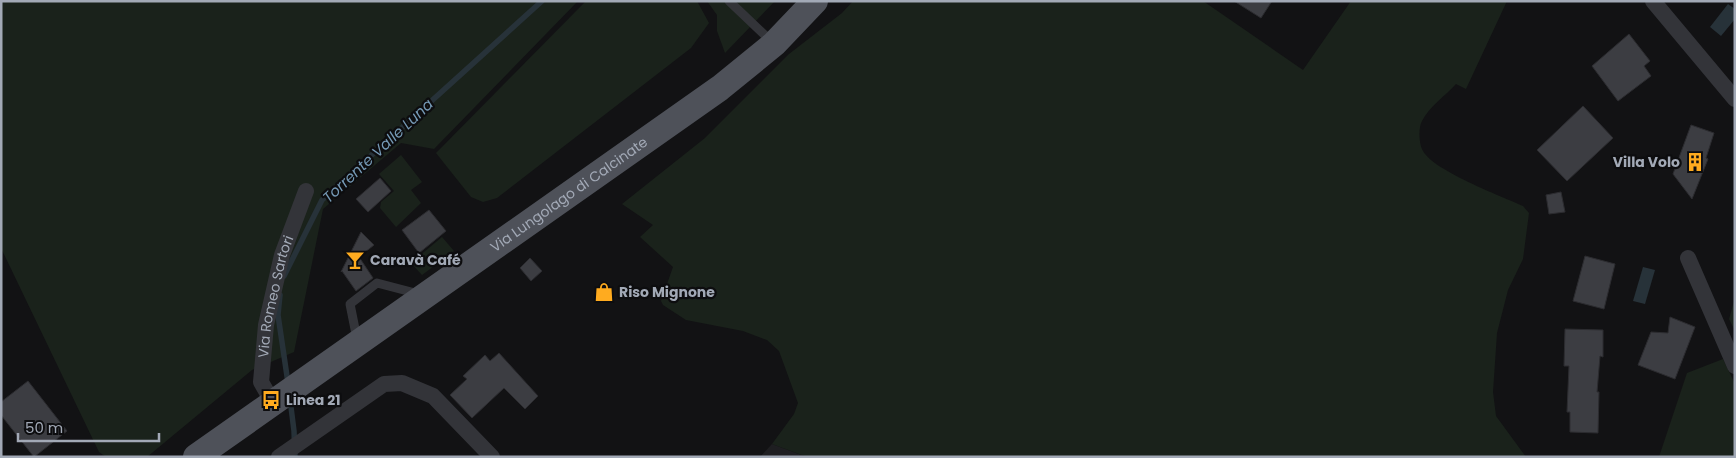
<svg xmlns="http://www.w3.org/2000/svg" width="1736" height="458" viewBox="0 0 1736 458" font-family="Poppins,sans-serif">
<rect width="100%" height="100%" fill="#121214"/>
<polygon fill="#1e1e21" points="772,444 807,457 760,457"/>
<g fill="#1a221b">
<polygon points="1,1 578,1 434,149 401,143 323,209 294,352 252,370 147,457 106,457 99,452 1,248"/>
<polygon points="586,1 697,1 709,23 691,48 497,198 483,202 471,197 436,153"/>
<polygon points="707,1 775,1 725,53 717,31 717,15"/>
<path d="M853,1H1203L1303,70L1351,1H1507L1466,89L1456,84C1445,96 1429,107 1422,121C1418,128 1419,144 1423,151C1434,171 1501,196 1523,206L1529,213L1523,259L1508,290L1497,333L1493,392L1496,416L1526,457H807L772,444L794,414L798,403L779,351L767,340L743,331L686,320L663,305L661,301L673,267L640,237L653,225L622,204L705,138L789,54L842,13Z"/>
<polygon points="401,155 422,182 411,190 421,203 396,227 380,208 381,202 394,191 379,174"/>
<polygon points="442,237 454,251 422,275 411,263"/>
<polygon points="1735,298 1735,331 1729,319"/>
<polygon points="1723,359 1735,384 1735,457 1659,457 1687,373"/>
</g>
<g fill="#273239">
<polygon points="1728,4 1735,9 1735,19 1721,36 1710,27"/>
<polygon points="1643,267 1655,270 1645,304 1633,301"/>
</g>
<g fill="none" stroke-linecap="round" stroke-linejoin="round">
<g stroke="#273239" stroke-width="5.5">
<polyline points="284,276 322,200 542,1"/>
<polyline points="280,295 278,315 288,383"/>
<polyline points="290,399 294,431 295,457"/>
</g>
</g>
<g fill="#3c3d42" stroke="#2c2c30">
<polygon points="1234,1 1272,1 1261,18"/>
<polygon points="1629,34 1650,61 1644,66 1651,76 1618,101 1592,66"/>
<polygon points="1583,106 1613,138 1567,181 1537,150"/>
<polygon points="1691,125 1714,133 1706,158 1708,159 1692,199 1673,174"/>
<polygon points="380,178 391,191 368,212 356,199"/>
<polygon points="1561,192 1565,212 1549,214 1546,195"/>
<polygon points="429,210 446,231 419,253 402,230"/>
<polygon points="361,232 374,245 359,257 373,278 356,291 342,271 341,272"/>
<polygon points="1585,256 1615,264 1604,309 1573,301"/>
<polygon points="530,258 542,271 531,281 520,268"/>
<polygon points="1670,317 1695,327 1675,379 1638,365 1651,332 1668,333"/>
<polygon points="1565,329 1603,330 1603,357 1600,356 1597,392 1599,392 1598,433 1570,432 1570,412 1567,412 1569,366 1564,366"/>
<polygon points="499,353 538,396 525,409 504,388 472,418 450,395 467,379 463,376 485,355 490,361"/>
<polygon points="28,381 67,431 34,457 1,415 1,402"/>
</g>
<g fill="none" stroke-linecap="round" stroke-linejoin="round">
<g stroke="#333439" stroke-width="9">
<polyline points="729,1 772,42"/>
<polyline points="357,339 350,304 377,283 419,294"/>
</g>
<g stroke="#333439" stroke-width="16">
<polyline points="1653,1 1735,99"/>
<polyline points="1688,258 1735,366"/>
<path id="s1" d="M273,403L261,382L266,325L282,255L306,191"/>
<polyline points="279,457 384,384 402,383 433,396 492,457"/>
</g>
<path stroke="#4e5159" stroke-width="26" id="s2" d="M196,457L720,88L774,44L815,1"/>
</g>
<defs>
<g id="building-bare" transform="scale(1.5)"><path d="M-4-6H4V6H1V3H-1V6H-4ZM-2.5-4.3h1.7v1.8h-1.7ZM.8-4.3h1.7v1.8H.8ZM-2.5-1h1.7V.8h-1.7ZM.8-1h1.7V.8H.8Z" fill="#ffab1f" stroke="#0d0d0f" stroke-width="2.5" paint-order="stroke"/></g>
<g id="bar-bare" transform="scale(1.5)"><path d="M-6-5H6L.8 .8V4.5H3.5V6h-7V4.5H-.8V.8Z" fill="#ffab1f" stroke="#0d0d0f" stroke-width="2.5" paint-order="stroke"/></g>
<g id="shop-bare" transform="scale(1.5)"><path d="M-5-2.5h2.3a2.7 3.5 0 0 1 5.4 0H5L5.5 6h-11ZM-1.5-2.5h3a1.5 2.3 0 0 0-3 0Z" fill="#ffab1f" stroke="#0d0d0f" stroke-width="2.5" paint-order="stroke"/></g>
<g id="bus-bare" transform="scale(1.5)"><path d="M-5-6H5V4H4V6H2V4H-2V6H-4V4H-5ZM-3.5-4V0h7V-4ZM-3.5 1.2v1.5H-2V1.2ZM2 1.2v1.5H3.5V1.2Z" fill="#ffab1f" stroke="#0d0d0f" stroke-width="2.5" paint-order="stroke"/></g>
</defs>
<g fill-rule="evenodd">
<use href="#building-bare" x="1695" y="162"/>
<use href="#bar-bare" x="355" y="260"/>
<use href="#shop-bare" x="604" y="292"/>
<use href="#bus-bare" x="271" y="400"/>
</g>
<g text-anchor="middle" stroke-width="4.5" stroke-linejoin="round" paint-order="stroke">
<g font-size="14" font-weight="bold" fill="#a2a9b6" stroke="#0d0d0f" text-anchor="start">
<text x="1680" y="167" text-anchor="end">Villa Volo</text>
<text x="370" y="265">Caravà Café</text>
<text x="619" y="297">Riso Mignone</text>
<text x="286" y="405">Linea 21</text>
</g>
<g font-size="14" fill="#a2a9b6" stroke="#0d0d0f">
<text dy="5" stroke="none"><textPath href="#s2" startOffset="456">Via Lungolago di Calcinate</textPath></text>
<text dy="5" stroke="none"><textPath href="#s1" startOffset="111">Via Romeo Sartori</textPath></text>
</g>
<g font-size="15" font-style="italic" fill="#7599b5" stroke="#0d0d0f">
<text transform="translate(378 151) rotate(-43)" y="5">Torrente Valle Luna</text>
</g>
</g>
<rect width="1736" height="458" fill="none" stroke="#a2a9b6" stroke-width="5"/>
<path d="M18 433v8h141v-8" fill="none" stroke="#a2a9b6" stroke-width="2.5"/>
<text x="25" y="433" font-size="15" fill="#a2a9b6" stroke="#0d0d0f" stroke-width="4" paint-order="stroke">50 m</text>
</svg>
